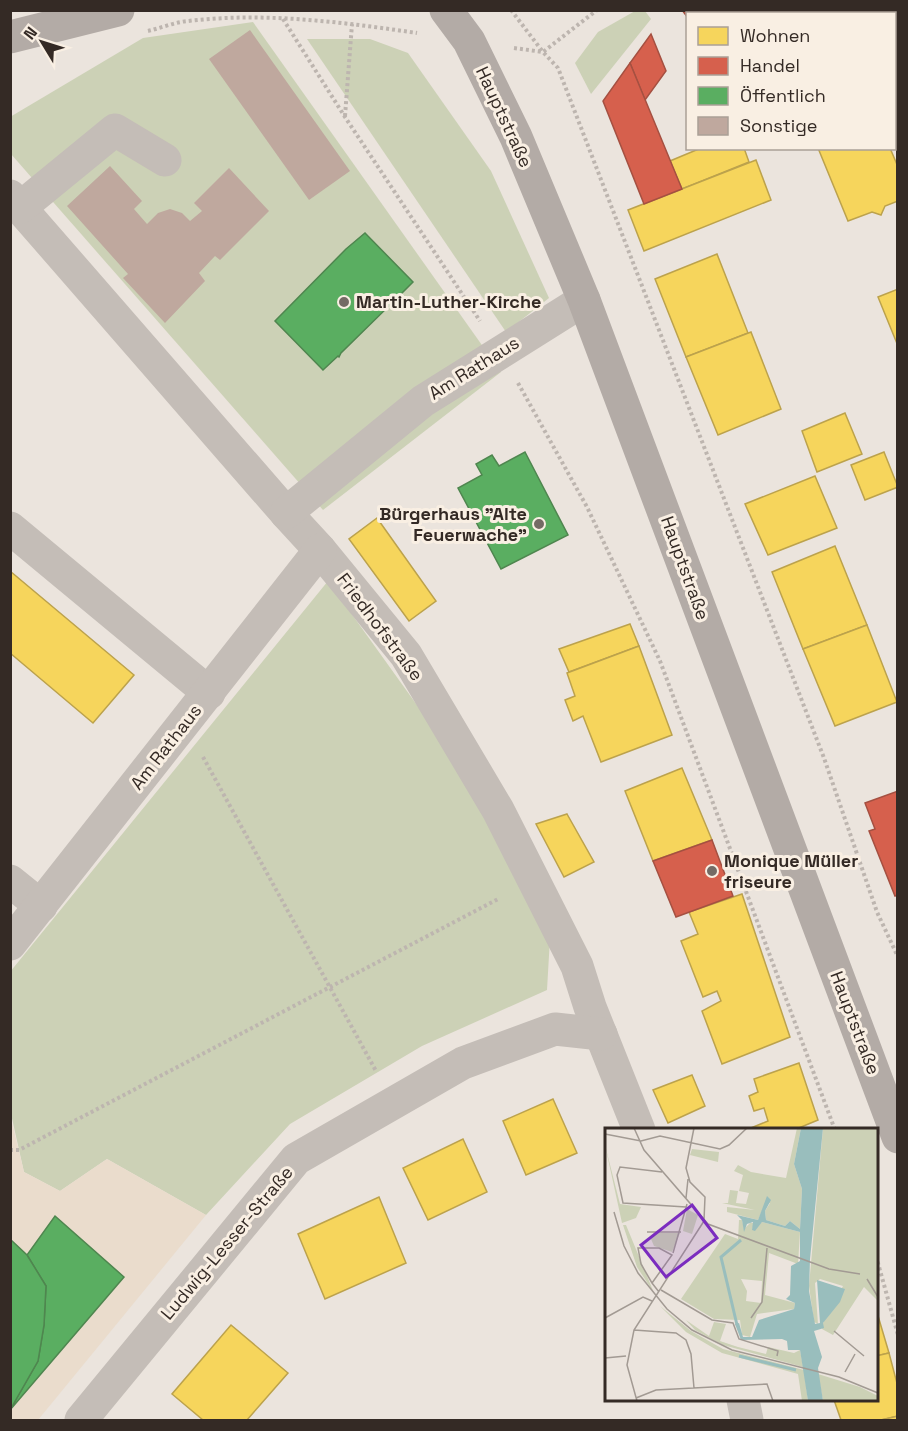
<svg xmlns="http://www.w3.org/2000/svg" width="908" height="1431" viewBox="0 0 908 1431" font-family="'Space Grotesk',sans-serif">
<rect width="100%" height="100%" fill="#ebe4dd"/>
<g fill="#ccd1b6">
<polygon points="635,11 645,11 651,19 591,94 575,63 598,32"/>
<polygon points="253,22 501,372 323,510 11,154 10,117 143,38"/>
<polygon points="307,39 370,39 408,53 491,171 549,298 506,332"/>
<polygon points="328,581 447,747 550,938 547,990 422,1046 290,1124 206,1215 107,1159 60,1191 24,1172 11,1114 10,972"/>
</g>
<polygon fill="#eadccc" points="10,1114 24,1172 60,1191 107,1159 206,1215 38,1420 11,1420 11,1410 124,1277 55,1217 27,1255 11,1239"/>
<g fill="#f6d55c" stroke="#bca24c" stroke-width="1.5">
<polygon points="701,148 744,148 749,162 682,189 670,161"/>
<polygon points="818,148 890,148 898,167 898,201 885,206 881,215 872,212 848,221"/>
<polygon points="756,160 771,200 644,251 628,210"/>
<polygon points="717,254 748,333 686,357 655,279"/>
<polygon points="898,289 898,346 878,297"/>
<polygon points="751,332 781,409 718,435 686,357"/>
<polygon points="845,413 862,454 817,472 802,431"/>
<polygon points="884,452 898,487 865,500 851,465"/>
<polygon points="815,476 837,528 768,555 745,504"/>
<polygon points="377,518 436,601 409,621 349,539"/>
<polygon points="835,546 867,625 803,649 772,572"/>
<polygon points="10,571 134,675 93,723 10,653"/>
<polygon points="630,624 639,646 569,672 559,649"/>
<polygon points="867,625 897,702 835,726 803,649"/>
<polygon points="639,646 672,735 601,762 583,716 573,721 565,700 575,696 567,673"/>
<polygon points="682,768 712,840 653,861 625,791"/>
<polygon points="567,814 594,862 564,877 536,824"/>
<polygon points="742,894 790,1037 722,1064 702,1011 721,1001 717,991 703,997 681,941 698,934 689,912"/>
<polygon points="799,1063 818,1120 794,1130 746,1130 768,1121 764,1108 754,1111 749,1096 758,1092 754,1079"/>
<polygon points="692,1075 705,1106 668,1123 653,1090"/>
<polygon points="553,1099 577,1153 526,1175 503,1121"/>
<polygon points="463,1139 487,1192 428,1220 403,1168"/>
<polygon points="379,1197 406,1263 325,1299 298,1234"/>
<polygon points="876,1309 889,1353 876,1356"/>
<polygon points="231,1325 288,1373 247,1420 203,1420 172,1394"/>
<polygon points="889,1353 898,1387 898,1416 881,1420 841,1420 834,1400 876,1400 876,1356"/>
<polygon points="898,1416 898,1420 881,1420"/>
</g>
<g fill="#d6604d" stroke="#a55041" stroke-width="1.5">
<polygon points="682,10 762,10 758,14 688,14 688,18"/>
<polygon points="651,34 666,71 645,100 630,63"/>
<polygon points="630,63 682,189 644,204 603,101"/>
<polygon points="898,791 898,895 895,896 869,831 875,829 865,803"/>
<polygon points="712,840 733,896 676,917 653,861"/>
</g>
<g fill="#5aae61" stroke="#4f864f" stroke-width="1.5">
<polygon points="365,233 413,282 398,297 399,298 395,300 341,353 339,357 338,356 323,370 275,321 346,249"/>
<polygon points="525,452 568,535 501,569 458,488 482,475 476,464 492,455 499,466"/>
<polygon points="55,1216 124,1277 10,1410 38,1361 44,1325 46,1286 27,1255"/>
<polygon points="10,1239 27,1255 46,1286 44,1325 38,1361 10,1410"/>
</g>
<g fill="#bfa89e">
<polygon points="250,30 350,171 309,200 209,59"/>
<polygon points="110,166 142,201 134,209 147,224 158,213 170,209 182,213 190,221 202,211 194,203 229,168 269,211 220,260 215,256 199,273 205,281 165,323 123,278 128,274 67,206"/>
</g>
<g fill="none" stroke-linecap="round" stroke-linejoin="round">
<g stroke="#bdb5af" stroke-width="4" stroke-dasharray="3 3" stroke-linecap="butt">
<polyline points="511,10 543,52 558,68 824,758 877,912 898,957"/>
<polyline points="283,19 345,117 480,321"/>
<path d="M148,31C161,28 175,22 188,21C265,12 342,22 417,33"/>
<polyline points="514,48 543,52 597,10"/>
<polyline points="345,116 352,24"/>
<polyline points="518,383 587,507 660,661 835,1130"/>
<polyline points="203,757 376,1071"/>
<polyline points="10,1150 19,1150 500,898"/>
<polyline points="876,1256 898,1335"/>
</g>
<g stroke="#c4bdb7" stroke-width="33">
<polyline points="10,196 286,513 320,550 406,655 498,810 577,966 590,1007 639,1130"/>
<polyline points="21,207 115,130 165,160"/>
<polyline points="286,513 423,401 584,300"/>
<polyline points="10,528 209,693"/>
<polyline points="10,881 41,906"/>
<polyline points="10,944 320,550"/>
<polyline points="743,1400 747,1420"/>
<polyline points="81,1420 296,1159 463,1063 555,1029 601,1034"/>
</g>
<g stroke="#b3aba6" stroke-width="33">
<polyline points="446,10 469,41 516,137 584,300 898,1137"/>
<polyline points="10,37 118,10"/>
</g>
</g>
<g fill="#746b65" stroke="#f9efe3" stroke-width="2">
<circle cx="344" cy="302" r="6"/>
<circle cx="539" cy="524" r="6"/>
<circle cx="712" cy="871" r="6"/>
</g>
<g text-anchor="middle" stroke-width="6" stroke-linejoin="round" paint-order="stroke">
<g font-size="18" fill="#342a25" stroke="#f9efe3">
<text transform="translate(504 117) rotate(65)" y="6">Hauptstraße</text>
<text transform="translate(474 368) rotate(-32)" y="6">Am Rathaus</text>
<text transform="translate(685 568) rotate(70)" y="6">Hauptstraße</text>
<text transform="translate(380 627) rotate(53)" y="6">Friedhofstraße</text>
<text transform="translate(166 747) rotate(-52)" y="6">Am Rathaus</text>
<text transform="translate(855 1023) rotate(69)" y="6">Hauptstraße</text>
<text transform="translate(227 1243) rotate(-50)" y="6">Ludwig-Lesser-Straße</text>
</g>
<g font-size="18" font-weight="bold" fill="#342a25" stroke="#f9efe3" text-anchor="start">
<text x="356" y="308">Martin-Luther-Kirche</text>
<text x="527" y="520" text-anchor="end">Bürgerhaus "Alte<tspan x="527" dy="21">Feuerwache"</tspan></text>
<text x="724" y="867">Monique Müller<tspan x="724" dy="21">friseure</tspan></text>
</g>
</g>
<g transform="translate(605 1128)">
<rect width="273" height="273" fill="#ebe4dd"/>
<path d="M192,0H196L189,36L197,61L195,101L185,93L180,98L161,92L160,83L165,75L160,76L153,92L122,84V79L150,82L117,75H123L125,62L133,63L131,75L141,76L144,65L134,63L138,47L129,43L133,37L146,44L181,50ZM218,0H273V173L259,159L228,207L217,201L218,195L238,158L215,151L210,155L213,196L209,194L204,158ZM0,17L15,76L36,79L31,90L17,95ZM87,21L114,24L113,34L85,27ZM82,81L93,87L87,106L78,103ZM134,92H137L139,101L145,95H150L147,101L157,94L195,104L193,136L164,125L160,167L190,175L189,181L152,186L145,209L137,207L135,192L109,191L76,171L120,106L133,111ZM136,151L157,153L156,175L141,173L142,163ZM18,97H21L49,165L32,139ZM51,105H75L67,124L49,118L46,111ZM55,178L86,203L118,221L199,242L203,273H197L193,246L117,225L81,204ZM81,192L104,208L109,194L121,196L115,213L133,219L161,226L163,219L189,225L195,222L198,239L118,217L90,202ZM213,246L255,259L273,268V273H218Z" fill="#ccd1b6" fill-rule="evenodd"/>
<path d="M196,0H218L205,131L204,163L210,196L215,195L212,152L240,161L235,174L218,195L219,200L209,203L217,229L213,240L218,273H203L195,222H183L182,213L177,211L136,212L130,196L134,195L138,209H147L154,192L189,181L190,175L181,171L185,167L186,138L195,133V104L157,94L150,103L147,102L148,94L142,96L139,104L137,92L132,87L153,92L162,68L166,72L160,83L161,92L180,98L185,93L195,101L197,61L189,36Z" fill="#99bebd"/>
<path fill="none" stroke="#99bebd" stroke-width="3" d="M132,197L116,129L136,112M134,228L191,242"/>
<path fill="none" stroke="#a29a93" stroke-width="1.5" d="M29,0L39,22L103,96L224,141L255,146M89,0L81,40L85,54L100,69L99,92M0,6L36,13L55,8L115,21L124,17L142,0M57,44L15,39L12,47L18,75L81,79M81,70L83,51M9,84L19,118L33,145L62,181L87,202L127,222L234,249L273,265M42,104H76M68,125L82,76M262,151L273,169M47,155L67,127L54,120H33L36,136L47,155L54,164M56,162L107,192L128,195L134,211L173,223L172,228M0,190L38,169L47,173M146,190L157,174L162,120M29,202L71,205L81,212L86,226L89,260M229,203L259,228M0,230L21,228M240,244L250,226M31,270L51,262L162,256L168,273M32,273L22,237L29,202L99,93"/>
<path fill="#7b2cbf" fill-opacity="0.15" stroke="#7b2cbf" stroke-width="3" d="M87,77L112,110L61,149L36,117Z"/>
<rect width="273" height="273" fill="none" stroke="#342a25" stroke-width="3"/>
</g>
<rect width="908" height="1431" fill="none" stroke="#342a25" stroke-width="24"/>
<rect x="686" y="12" width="210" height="138" fill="#f9efe3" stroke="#aaa097" stroke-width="1.5"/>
<rect x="698" y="27" width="30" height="18" fill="#f6d55c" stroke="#aaa097" stroke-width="1.5"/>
<text x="740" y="42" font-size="18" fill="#342a25">Wohnen</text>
<rect x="698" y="57" width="30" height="18" fill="#d6604d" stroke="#aaa097" stroke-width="1.5"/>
<text x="740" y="72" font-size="18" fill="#342a25">Handel</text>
<rect x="698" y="87" width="30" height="18" fill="#5aae61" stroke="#aaa097" stroke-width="1.5"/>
<text x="740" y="102" font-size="18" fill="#342a25">Öffentlich</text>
<rect x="698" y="117" width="30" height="18" fill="#bfa89e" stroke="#aaa097" stroke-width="1.5"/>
<text x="740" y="132" font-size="18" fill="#342a25">Sonstige</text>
<g transform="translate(42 42) rotate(308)" stroke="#f9efe3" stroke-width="4.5" paint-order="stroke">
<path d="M0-4.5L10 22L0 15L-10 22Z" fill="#342a25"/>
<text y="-9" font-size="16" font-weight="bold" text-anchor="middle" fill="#342a25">N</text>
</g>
</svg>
